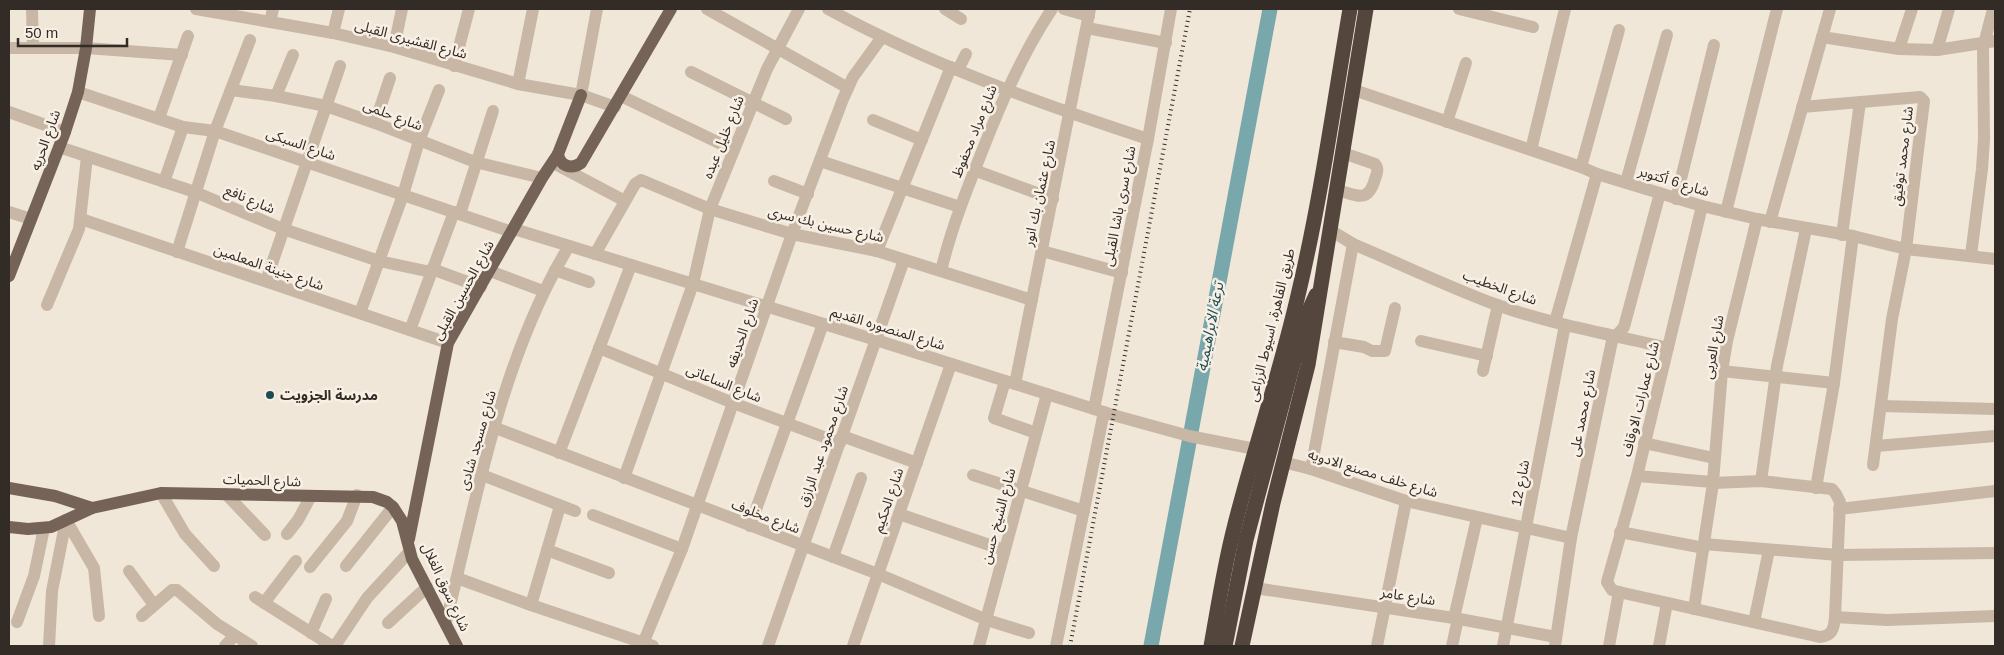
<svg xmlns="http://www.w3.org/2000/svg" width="2004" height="655" viewBox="0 0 2004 655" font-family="Helvetica,'Noto Sans Arabic',sans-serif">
<rect width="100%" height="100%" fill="#f0e7d8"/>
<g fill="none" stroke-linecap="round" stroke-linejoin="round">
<polyline stroke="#78a7ac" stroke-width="15" points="1151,646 1270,9"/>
<g stroke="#c8b7a5" stroke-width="12">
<polyline points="32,9 33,48"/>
<polyline points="196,9 333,33 394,47 518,84 581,95 615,107"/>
<polyline points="707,9 848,88"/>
<path d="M828,9C929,64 1038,103 1148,139"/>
<polyline points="945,9 961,19"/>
<polyline points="1064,9 1089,16"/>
<polyline points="1459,9 1533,27"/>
<polyline points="270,22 273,9"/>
<polyline points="1087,28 1166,43"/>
<polyline points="333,33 339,9"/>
<polyline points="1822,37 1899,49 1937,50 1995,41"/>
<polyline points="394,47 402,9"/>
<polyline points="9,48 86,48 182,55"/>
<polyline points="1899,49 1912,9"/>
<polyline points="1937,50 1949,9"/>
<polyline points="454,66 469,9"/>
<polyline points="958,70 966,54"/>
<polyline points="691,72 786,119"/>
<polyline points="518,84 533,9"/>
<polyline points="231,90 276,96 326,106 375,123 475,162 542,178"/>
<polyline points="1354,90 1581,167 1597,174 1702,206 1757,219 1853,236 1906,249 1995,259"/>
<polyline points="78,92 183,127 215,131 512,232"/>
<polyline points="581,95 597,9"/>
<polyline points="276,96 293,55"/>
<polyline points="621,96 734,150"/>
<polyline points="1802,107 1920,97 1924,101 1906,249 1892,319 1873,465"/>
<polyline points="9,112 65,132"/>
<polyline points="159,118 188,36"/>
<polyline points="873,120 922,140"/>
<polyline points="1447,122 1466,63"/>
<polyline points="375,123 390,78"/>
<polyline points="59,147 195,192 283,229 379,261 431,272"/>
<polyline points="1531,150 1565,9"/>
<polyline points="820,161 960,207"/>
<polyline points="557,165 625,201"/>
<polyline points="1581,167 1619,30"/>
<polyline points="974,170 1053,199"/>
<polyline points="774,181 808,194"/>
<polyline points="164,182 183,127"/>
<polyline points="1626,182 1667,35"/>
<path d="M1337,190C1357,195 1368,204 1375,179C1377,173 1379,169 1375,164L1343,153"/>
<polyline points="1676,199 1714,45"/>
<polyline points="9,212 31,219"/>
<polyline points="1726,212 1777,9"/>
<polyline points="460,214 493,111"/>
<polyline points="81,219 448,343"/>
<polyline points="1770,222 1830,9"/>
<polyline points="514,229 876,340 1113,415 1189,436 1255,449"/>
<path d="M1330,230L1353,244C1401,264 1448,287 1497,305C1553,325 1611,334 1668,348"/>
<polyline points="1842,235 1860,102"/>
<polyline points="877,251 951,67"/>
<polyline points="1042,251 1122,273"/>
<polyline points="177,252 215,131 250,40"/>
<polyline points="595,254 635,184 641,180 710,209 792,234 877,251 1032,300"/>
<polyline points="1971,255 1982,169 1984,139 1983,48 1993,9"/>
<polyline points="432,269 481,287"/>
<polyline points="555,270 589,282"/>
<polyline points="490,271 543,291"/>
<path d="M941,271C951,229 967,189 983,149C1002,100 1023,52 1052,9"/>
<polyline points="266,281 340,66"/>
<polyline points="47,305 79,229 87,157"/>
<polyline points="360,313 403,195 419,141 439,90"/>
<polyline points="1555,322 1597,174"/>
<polyline points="410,330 454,212"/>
<polyline points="1421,341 1487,356"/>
<polyline points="1334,342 1364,347 1372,351 1385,351 1395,308"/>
<polyline points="599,348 733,403 840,443"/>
<polyline points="1483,371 1498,305"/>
<polyline points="1722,371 1834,383"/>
<polyline points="1005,381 994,418 1036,433"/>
<polyline points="1015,384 1090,9"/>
<polyline points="1881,406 1995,409"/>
<polyline points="1094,409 1148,139 1171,9"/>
<polyline points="493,427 878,574 987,620 1029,633"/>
<polyline points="842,436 917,463"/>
<polyline points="1644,443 1714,458"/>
<polyline points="1876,446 1995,436"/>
<polyline points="559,453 631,265"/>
<polyline points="1283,462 1311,469 1406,501 1571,538"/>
<polyline points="1311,469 1353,244"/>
<polyline points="482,475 575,511"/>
<polyline points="973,475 1084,511"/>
<path d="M1637,476L1713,482V483L1761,481L1832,489L1836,494L1840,502L1835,617C1834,629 1832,636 1820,637L1619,592L1612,590L1607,582L1637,476L1702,206"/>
<polyline points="624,478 693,284 710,209 767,69 799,9"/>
<polyline points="1761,481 1777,366 1806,229"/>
<polyline points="1713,482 1722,371 1727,341 1757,219"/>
<polyline points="1816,488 1834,383 1853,236"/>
<polyline points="161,493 185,534 214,566"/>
<polyline points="226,494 265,535"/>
<polyline points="1839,509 1995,491"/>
<polyline points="899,514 1004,550"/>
<polyline points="593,515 682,549"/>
<polyline points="66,520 94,568 99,616"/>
<polyline points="750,526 823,324"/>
<polyline points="1620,532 1704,548"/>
<polyline points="287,534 298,520 311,496"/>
<polyline points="1704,544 1838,555 1995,553"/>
<polyline points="547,550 609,573"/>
<polyline points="833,557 861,478"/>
<polyline points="346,566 393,507"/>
<polyline points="310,567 347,521 357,495"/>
<polyline points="129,571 154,605"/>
<polyline points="457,578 531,605 653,646"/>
<polyline points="1255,588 1454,618 1556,637"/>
<polyline points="255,597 332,646"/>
<polyline points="264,603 296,561"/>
<polyline points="531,605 560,506"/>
<polyline points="1694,609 1713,483"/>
<polyline points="142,616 172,590 177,590 217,624 252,646"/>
<polyline points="1835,617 1887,620 1995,616"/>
<polyline points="1454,618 1477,518"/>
<polyline points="17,622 34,576 44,528"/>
<path d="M446,622C477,497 501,358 569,246"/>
<polyline points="1754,622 1769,550"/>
<polyline points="388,623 427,587"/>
<polyline points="311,633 326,599"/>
<polyline points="49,646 52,591 66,520"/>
<polyline points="225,646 234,636"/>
<polyline points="335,646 367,598 410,551"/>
<polyline points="642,646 682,549 792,234 843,99 853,77 882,37"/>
<polyline points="768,646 904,260"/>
<polyline points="853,646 951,364"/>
<polyline points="979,646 1047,394"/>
<polyline points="1056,646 1104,412"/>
<polyline points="1377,646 1406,501"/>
<polyline points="1452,646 1458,619"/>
<polyline points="1503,646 1565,325"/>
<polyline points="1555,646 1571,538 1612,341 1624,327 1660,193"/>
<polyline points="1609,646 1619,592"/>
<polyline points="1659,646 1667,603"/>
</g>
<g stroke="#756357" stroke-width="12">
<path d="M581,95L558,154C560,166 571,170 581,163L671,9"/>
<polyline points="9,276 65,132 78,92 86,48 90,9"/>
<polyline points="9,488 55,496 92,508"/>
<polyline points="9,527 28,529 51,527 92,508 161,493 373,497 387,502 393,507 402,521 412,559 457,646"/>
<polyline points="409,539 448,343 542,178 558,154"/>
</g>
<g stroke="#54463d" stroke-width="15">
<path d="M1211,646C1218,607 1224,567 1234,528C1254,448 1281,371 1299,291C1321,198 1334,103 1350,9"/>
<polyline points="1225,646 1246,540 1305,319 1316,295"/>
<polyline points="1242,646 1273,503 1308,365 1366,9"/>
</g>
<polyline stroke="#332b26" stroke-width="4" stroke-dasharray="1 4" stroke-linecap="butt" points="1070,646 1190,9"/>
</g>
<circle fill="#1d4c54" stroke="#f8f0e4" stroke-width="2" cx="270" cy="395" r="5"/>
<g text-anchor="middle" stroke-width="5" stroke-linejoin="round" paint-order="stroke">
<g font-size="14" fill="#332b26" stroke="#f8f0e4">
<text transform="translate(411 39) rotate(15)" y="5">شارع القشيرى القبلى</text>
<text transform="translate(393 115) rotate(21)" y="5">شارع حلمى</text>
<text transform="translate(974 131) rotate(-68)" y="5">شارع مراد محفوظ</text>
<text transform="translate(723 137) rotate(-68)" y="5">شارع خليل عبده</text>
<text transform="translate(45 140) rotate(-70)" y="5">شارع الحريه</text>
<text transform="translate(301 144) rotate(19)" y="5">شارع السبكى</text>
<text transform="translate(1902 156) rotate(-83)" y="5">شارع محمد توفيق</text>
<text transform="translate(1674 181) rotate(17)" y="5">شارع 6 أكتوبر</text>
<text transform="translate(1039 193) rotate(-78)" y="5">شارع عثمان بك انور</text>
<text transform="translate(250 199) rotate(23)" y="5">شارع نافع</text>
<text transform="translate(1119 206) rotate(-79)" y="5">شارع سرى باشا القبلى</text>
<text transform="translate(826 224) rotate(13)" y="5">شارع حسين بك سرى</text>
<text transform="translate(269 267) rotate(19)" y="5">شارع جنينة المعلمين</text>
<text transform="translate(1500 287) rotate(20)" y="5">شارع الخطيب</text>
<text transform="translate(463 290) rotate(-61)" y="5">شارع الحسين القبلى</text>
<text transform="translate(1271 325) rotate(-76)" y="5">طريق القاهرة, اسيوط الزراعى</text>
<text transform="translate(888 328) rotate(17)" y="5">شارع المنصوره القديم</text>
<text transform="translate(742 333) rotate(-71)" y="5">شارع الحديقه</text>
<text transform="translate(1713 347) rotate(-80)" y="5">شارع العربى</text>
<text transform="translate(724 383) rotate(22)" y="5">شارع الساعاتى</text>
<text transform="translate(1640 399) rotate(-76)" y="5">شارع عمارات الاوقاف</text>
<text transform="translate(1582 413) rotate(-79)" y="5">شارع محمد على</text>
<text transform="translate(477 440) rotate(-74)" y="5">شارع مسجد شادى</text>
<text transform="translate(823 446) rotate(-71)" y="5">شارع محمود عبد الرازق</text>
<text transform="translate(1373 473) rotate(17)" y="5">شارع خلف مصنع الادويه</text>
<text transform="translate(262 480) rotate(2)" y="5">شارع الحميات</text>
<text transform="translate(1520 483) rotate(-79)" y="5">شارع 12</text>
<text transform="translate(888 500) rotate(-71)" y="5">شارع الحكيم</text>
<text transform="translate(766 516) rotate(21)" y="5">شارع مخلوف</text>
<text transform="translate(998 516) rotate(-75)" y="5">شارع الشيخ حسن</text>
<text transform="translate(446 587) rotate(65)" y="5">شارع سوق الغلال</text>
<text transform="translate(1408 596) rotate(9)" y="5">شارع عامر</text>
</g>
<g font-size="14" font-weight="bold" fill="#332b26" stroke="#f8f0e4" text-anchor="start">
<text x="280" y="400">مدرسة الجزويت</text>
</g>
<g font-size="15" font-style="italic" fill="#1d4c54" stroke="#f8f0e4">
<text transform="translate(1210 327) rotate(-79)" y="5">ترعة الابراهيمية</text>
</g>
</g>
<rect width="2004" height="655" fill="none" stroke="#332b26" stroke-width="20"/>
<path d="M18 38v8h109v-8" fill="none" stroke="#332b26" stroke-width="2.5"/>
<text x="25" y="38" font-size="15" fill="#332b26" stroke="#f8f0e4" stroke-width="4" paint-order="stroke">50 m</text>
</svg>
